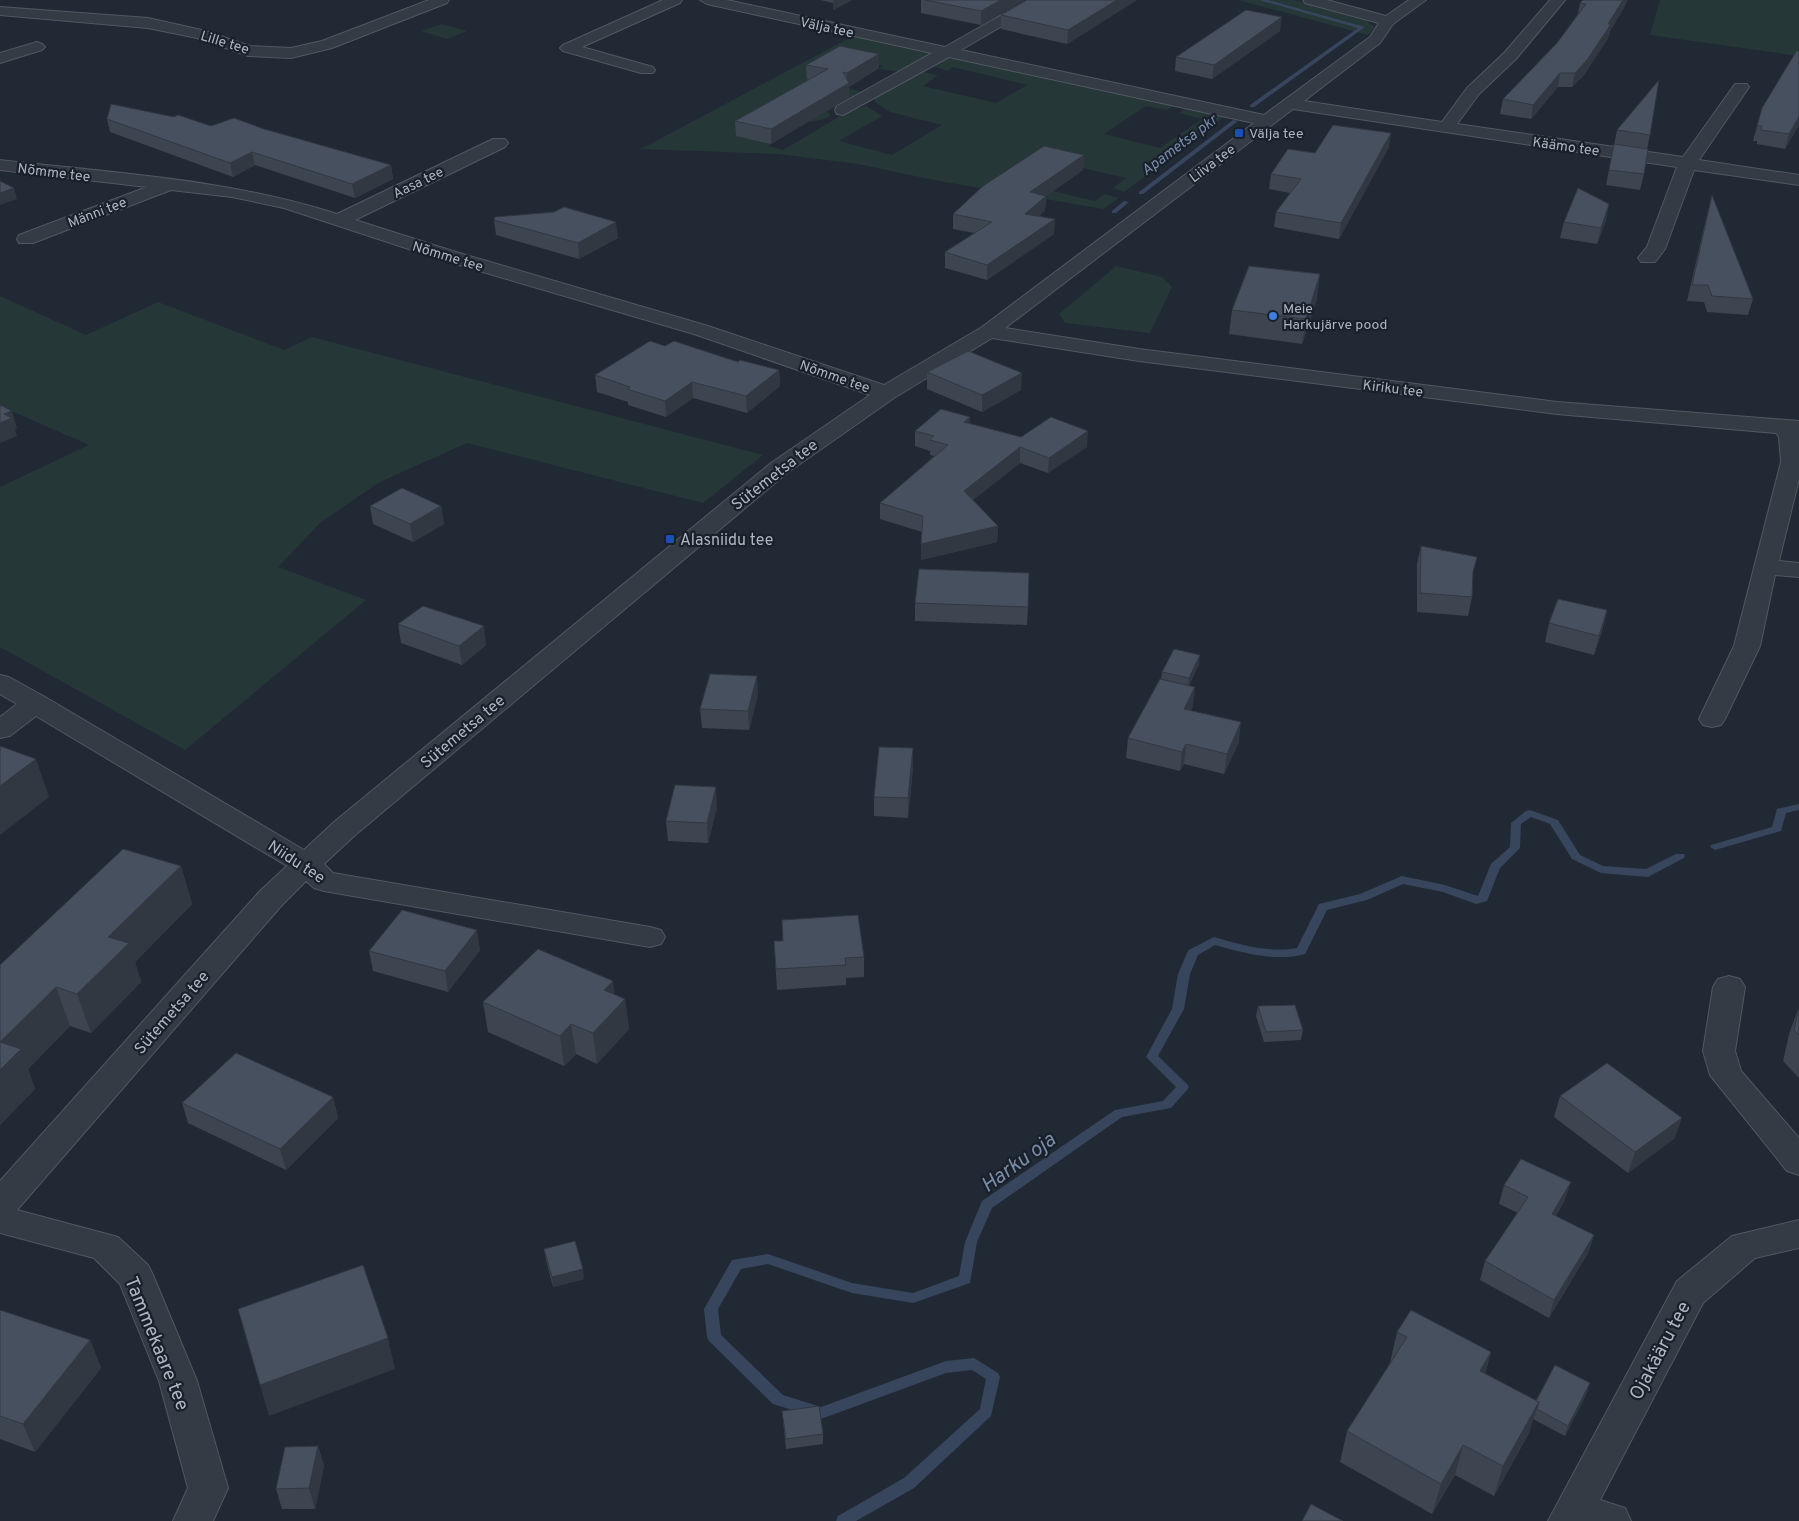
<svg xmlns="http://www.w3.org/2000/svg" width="1799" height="1521" viewBox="0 0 1799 1521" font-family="Overpass,sans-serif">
<rect width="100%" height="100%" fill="#212935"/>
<g fill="#263738">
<polygon points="1238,0 1294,0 1364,19 1375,27 1368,35"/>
<polygon points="1660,0 1799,0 1799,56 1650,35"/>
<polygon points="442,24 467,31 447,39 421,31"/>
<path d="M855,35L932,51L936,55L904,72L879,69L883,66L867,62L808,79L867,93L839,109L834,108L828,111L830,116C810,127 793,120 772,115L771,144L768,146L783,150L849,111L866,106L882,116L839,141L892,155L942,125L890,112L875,102V98L923,72L938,75L923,86L996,103L1027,85L953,67L947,71L934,66L946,59L958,58L1171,104L1173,106L1167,110L1146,106L1104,134L1160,148L1202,119L1179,113L1186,108L1225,116L1124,192L1113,188L1126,178L1040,158L1008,180L1095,201L1104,194L1119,198L1103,209L934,180L858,164L778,154L641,149Z"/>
<polygon points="1116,266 1162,277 1172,287 1150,333 1065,323 1059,314"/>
<polygon points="0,296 86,335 158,302 284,350 312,337 763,455 703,503 467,443 380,482 321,522 278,567 366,600 185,750 0,647 0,487 89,445 0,406"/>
</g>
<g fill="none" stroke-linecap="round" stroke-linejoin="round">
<g fill="#37465d" fill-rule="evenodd">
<polygon points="1259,0 1268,0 1365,27 1254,107 1250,107 1250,105 1358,28"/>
<polygon points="1233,120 1238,121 1143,194 1139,194 1139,192"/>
<polygon points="1124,201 1129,202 1116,213 1112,213 1112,211"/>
<polygon points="1799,804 1799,810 1786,813 1781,831 1715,850 1710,847 1711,845 1772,827 1777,809"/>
<path d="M1530,810L1558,820L1580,855L1603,866L1646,869L1676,854H1684L1685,856L1684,858L1648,877L1601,873L1572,859L1550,824L1531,817L1521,824L1520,848L1500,868L1487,901L1476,904L1443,892L1403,884L1367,900L1327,910L1305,954C1275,962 1244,953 1215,945L1198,955L1190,974L1184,1009L1158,1056L1187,1084L1189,1087L1187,1090L1171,1108L1122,1117L992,1208L977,1242L970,1283L913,1303L852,1293L768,1264L741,1269L718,1309L721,1335L783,1395L821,1407L946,1361L974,1358L998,1373L1000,1377L991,1416L914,1488L856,1521H836L838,1516L904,1478L980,1409L986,1379L972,1370L946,1373L821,1419L773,1404L709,1341L707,1337L704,1309L732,1260L768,1254L852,1283L913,1293L959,1276L965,1242L982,1201L1115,1110L1163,1101L1176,1087L1146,1057L1172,1009L1178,974L1187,953L1189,950L1214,937C1241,945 1269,953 1297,948L1319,904L1360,894L1402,876L1445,885L1478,896L1491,864L1510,847L1511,823L1526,811Z"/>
</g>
<g stroke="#515863" stroke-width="2">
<g id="minor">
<polygon points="429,0 449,0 447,3 332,48 291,58 248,56 197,38 148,28 0,15 0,7 148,18 206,31 250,46 291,48 322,41"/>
<polygon points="663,0 682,0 680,3 582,47 653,67 655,70 653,73 641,73 563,51 560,48 563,45"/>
<path d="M700,0H727L945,47L1028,0H1046L961,50L1264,115L1370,37L1379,23L1305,3L1303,0H1327L1386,16L1409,0H1426L1393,24L1380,43L1304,101L1442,122L1467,88L1504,53L1550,0H1565L1516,59L1479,94L1457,124L1683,157L1735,84H1747L1749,87L1699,160L1799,175V185L1694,170L1665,249L1655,262H1641L1638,258L1647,247L1677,167L1293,109L1005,328L1139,349L1557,402L1799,421V479L1779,561L1799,563V577L1775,575L1760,646L1725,719L1721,725L1712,727L1703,725L1699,719L1734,646L1781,462L1779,437L1776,433L1557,414L1139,361L992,338L894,398L787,473L354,836L324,864L333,873L650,927L661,930L665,937L661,944L650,947L324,891L314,888L306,881L282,905L17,1210L118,1237L148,1265L153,1275L197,1381L228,1488L213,1521H173L188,1488L159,1381L120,1284L94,1258L0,1233V1181L260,891L287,866L36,716L10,736L0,738V717L17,704L0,694V675L9,677L45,697L304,850L334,822L771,463L870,395L694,334L442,260L284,208L232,197L171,190L33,243H19L17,239L19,235L147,187L0,170V160C113,173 228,179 337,214L493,139H505L508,143L505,147L355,220L456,252L708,326L884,385L982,327L1254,123L949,57L843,115L837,114L835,110L837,106L932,53L707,4Z"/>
<polygon points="37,42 42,44 45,47 42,50 0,63 0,53"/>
<polygon points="1729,976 1740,979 1745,987 1735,1051 1741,1071 1799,1138 1799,1175 1787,1171 1710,1075 1703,1051 1713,987 1718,979"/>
<polygon points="1799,1220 1799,1248 1755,1258 1703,1303 1600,1500 1625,1508 1631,1521 1548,1521 1677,1281 1732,1236"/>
</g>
</g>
<use href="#minor" fill="#343b45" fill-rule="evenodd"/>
</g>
<g fill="#3d4551">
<polygon points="820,0 852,0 833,10 833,3"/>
<polygon points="921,0 1024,0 981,25 921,13"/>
<polygon points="1137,0 1067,44 1001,29 1001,15"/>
<polygon points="1583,0 1627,0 1625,6 1610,31 1608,38 1584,75 1572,87 1558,87 1531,119 1500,114 1503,99 1557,43 1578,14 1580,3"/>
<polygon points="1280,31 1212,79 1175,71 1176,57"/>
<polygon points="806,65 879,68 849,87 849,97 771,144 736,136 735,121 809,80 807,79"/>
<polygon points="1762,108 1799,125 1785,149 1757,144 1757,141 1753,141"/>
<polygon points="107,119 264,129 391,165 393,179 355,198 255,165 233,177 110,132"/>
<polygon points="1617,130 1650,135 1647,149 1644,174 1640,190 1606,185"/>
<polygon points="1389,147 1339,239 1274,227 1276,212 1290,193 1269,189 1271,174 1315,153"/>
<polygon points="1084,155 1083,170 1046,196 1045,210 1039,216 1054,234 987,280 945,268 945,252 974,233 953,229 953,214"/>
<polygon points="1708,210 1753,299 1748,315 1707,312 1704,302 1687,301"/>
<polygon points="494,220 618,238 579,259 496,235"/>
<polygon points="1606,220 1597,244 1560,238 1564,222"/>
<polygon points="1317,299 1302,344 1229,334 1232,310"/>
<polygon points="665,346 779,370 780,386 747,413 693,398 666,417 628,405 628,402 597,392 595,375"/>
<polygon points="927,372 1021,390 982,412 927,389"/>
<polygon points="970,417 969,423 1021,437 1087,447 1048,473 1020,463 973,500 998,526 997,542 921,560 922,532 880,519 880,503 934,456 930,455 930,451 915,446 915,431"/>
<polygon points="370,506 441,506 444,524 413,542 373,524"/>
<polygon points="1421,546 1472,597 1468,616 1417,612 1417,564"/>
<polygon points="915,603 1028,607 1027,625 915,621"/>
<polygon points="1607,610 1603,628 1594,655 1545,642 1549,623"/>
<polygon points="398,624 486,645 462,665 401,643"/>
<polygon points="1199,664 1189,686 1193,706 1191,711 1239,742 1224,774 1184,764 1180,771 1126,758 1128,738 1161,679 1162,672"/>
<polygon points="758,695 749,730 702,728 700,709"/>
<polygon points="913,768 908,818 874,816 874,797"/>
<polygon points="717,807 708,843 668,841 666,821"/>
<polygon points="181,866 192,904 135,962 141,982 91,1033 70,1026 28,1069 35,1089 0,1125 0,965"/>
<polygon points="782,920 864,957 864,977 846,978 846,985 777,990 774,941 783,941"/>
<polygon points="480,950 448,992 373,971 369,951"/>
<polygon points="625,999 629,1029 597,1064 576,1054 564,1066 488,1032 483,1002"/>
<polygon points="1258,1006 1303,1030 1301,1040 1264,1042 1256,1016"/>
<polygon points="1799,1007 1799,1078 1783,1061 1789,1034"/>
<polygon points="1560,1096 1675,1138 1628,1173 1554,1117"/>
<polygon points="333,1097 338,1118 286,1170 188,1123 182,1103"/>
<polygon points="1504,1185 1565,1200 1556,1216 1594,1235 1588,1253 1549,1318 1480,1280 1485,1261 1518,1213 1499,1204"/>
<polygon points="544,1249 584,1279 553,1287 546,1260"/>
<polygon points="0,1310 90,1340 101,1368 35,1452 0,1439"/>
<polygon points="1397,1332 1491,1352 1485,1373 1536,1401 1587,1393 1565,1436 1533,1419 1529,1433 1494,1496 1455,1475 1432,1514 1340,1462 1347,1431 1390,1363"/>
<polygon points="782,1411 823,1434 823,1444 786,1449"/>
<polygon points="318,1446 324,1466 315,1509 282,1509 276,1489"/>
</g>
<g fill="#323842">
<polygon points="833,0 852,0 833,10"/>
<polygon points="1001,0 1024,0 981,25 981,11"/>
<polygon points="1117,0 1137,0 1067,44 1068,30"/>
<polygon points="1623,0 1627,0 1625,6 1610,31 1608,38 1584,75 1572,87 1575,73"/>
<polygon points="1282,17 1280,31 1212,79 1214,65"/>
<polygon points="879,54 879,68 849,87 849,97 771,144 771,129 847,84 847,73"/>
<polygon points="1560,73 1558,87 1531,119 1533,105"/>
<polygon points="1799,117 1799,125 1785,149 1789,134"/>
<polygon points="1391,133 1389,147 1339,239 1341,223"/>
<polygon points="252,152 255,165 233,177 230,163"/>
<polygon points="1084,155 1083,170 1046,196 1045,210 1025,229 1025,214 1030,192"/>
<polygon points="391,165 393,179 355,198 352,184"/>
<polygon points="14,188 17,199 0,205 0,193"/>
<polygon points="1609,204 1606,220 1597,244 1601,228"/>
<polygon points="1055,219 1054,234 987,280 987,265"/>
<polygon points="616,222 618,238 579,259 578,243"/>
<polygon points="1320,274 1317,299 1302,344 1306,319"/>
<polygon points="779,370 780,386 747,413 746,396"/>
<polygon points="1022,373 1021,390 982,412 982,395"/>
<polygon points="692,382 693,398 666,417 665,401"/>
<polygon points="12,411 17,428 15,429 17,436 0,443 0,423 4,414"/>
<polygon points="970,417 969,432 964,422"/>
<polygon points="1088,431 1087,447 1048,473 1049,458"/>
<polygon points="1020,447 1020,463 964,507 964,491"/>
<polygon points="441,506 444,524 413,542 410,524"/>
<polygon points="998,526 997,542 921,560 921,544"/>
<polygon points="1607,610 1603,628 1594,655 1599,636"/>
<polygon points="484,626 486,645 462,665 459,646"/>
<polygon points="1200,655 1199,664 1188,688 1189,678"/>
<polygon points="757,676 758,695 749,730 748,711"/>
<polygon points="1195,687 1193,706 1182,728 1184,709"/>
<polygon points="1241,722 1239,742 1224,774 1227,754"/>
<polygon points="1186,744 1184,764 1180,771 1182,752"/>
<polygon points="913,748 913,768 908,818 908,798"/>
<polygon points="36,759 49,797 0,835 0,786"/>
<polygon points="716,787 717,807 708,843 707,823"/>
<polygon points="181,866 192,904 135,962 141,982 91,1033 77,994 108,937"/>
<polygon points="477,930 480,950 448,992 445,971"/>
<polygon points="613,981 616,1009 625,999 629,1029 597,1064 593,1033 604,990"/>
<polygon points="56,987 70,1026 28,1069 35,1089 0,1125 0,1042"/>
<polygon points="571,1024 576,1054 564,1066 560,1036"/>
<polygon points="333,1097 338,1118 286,1170 280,1149"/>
<polygon points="1682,1118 1675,1138 1628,1173 1635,1152"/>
<polygon points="1571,1182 1565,1200 1546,1232 1552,1214"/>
<polygon points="1594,1235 1588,1253 1549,1318 1554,1300"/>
<polygon points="583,1269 584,1279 553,1287 552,1277"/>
<polygon points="388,1338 395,1369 269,1416 260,1385"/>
<polygon points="90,1340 101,1368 35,1452 23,1424"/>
<polygon points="1491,1352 1483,1383 1480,1371"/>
<polygon points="1590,1383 1587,1393 1565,1436 1568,1426"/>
<polygon points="1539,1402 1529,1433 1494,1496 1503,1466"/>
<polygon points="1463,1445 1455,1475 1432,1514 1441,1484"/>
<polygon points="318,1446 324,1466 315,1509 309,1488"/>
</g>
<g fill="#47505e" stroke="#323842">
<polygon points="925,0 1001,0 981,11"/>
<polygon points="1027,0 1117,0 1068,30 1001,15"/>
<polygon points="1583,0 1623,0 1608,24 1611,24 1587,60 1575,73 1560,73 1533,105 1503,99 1557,43 1586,4 1580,3"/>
<polygon points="1246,10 1282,17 1214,65 1176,57"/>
<polygon points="840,46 879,54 847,73 843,72 849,83 771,129 735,121 828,69 806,65"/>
<polygon points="1797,50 1799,52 1799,117 1789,134 1761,130 1762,126 1757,126 1762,108"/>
<polygon points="1659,80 1650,135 1617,130"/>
<polygon points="111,104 174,117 178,115 211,126 234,118 264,129 391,165 352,184 252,152 230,163 107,119"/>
<polygon points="1333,125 1391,133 1341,223 1276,212 1301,179 1271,174 1288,149 1315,153"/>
<polygon points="1614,144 1648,149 1644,174 1609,170"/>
<polygon points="1044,146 1084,155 1030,192 1046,196 1025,214 1055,219 987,265 945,252 992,222 953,214 983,186"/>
<polygon points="0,181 14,188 0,193"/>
<polygon points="1578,188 1609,204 1601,228 1564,222"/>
<polygon points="1712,195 1753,299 1712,296 1708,285 1692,285"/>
<polygon points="564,207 616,222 578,243 494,220 495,217 554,212"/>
<polygon points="1249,266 1320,274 1306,319 1232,310"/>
<polygon points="650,341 665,346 674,341 738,362 740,360 779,370 746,396 692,382 665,401 627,389 630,387 595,375"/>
<polygon points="968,351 1022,373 982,395 927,372"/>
<polygon points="0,405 12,411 4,414 12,418 0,423"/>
<polygon points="941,409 970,417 964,422 1021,437 1051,417 1088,431 1049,458 1020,447 964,491 998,526 921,544 923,516 880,503 948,445 930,440 934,436 915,431"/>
<polygon points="402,488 441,506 410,524 370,506"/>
<polygon points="1421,546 1477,557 1473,572 1472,597 1420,593"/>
<polygon points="919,569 1029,573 1028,607 915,603"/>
<polygon points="1558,599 1607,610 1599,636 1549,623"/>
<polygon points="423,606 484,626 459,646 398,624"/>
<polygon points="1174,649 1200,655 1189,678 1162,672"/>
<polygon points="710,674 757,676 748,711 700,709"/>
<polygon points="1160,679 1195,687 1184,709 1241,722 1227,754 1186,744 1182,752 1128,738"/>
<polygon points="0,746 36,759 0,786"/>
<polygon points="879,747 913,748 908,798 874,797"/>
<polygon points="675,785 716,787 707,823 666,821"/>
<polygon points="123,849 181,866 108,937 129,943 77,994 56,987 0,1042 21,1049 0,1070 0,965"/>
<polygon points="402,910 477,930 445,971 369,951"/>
<polygon points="858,915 864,957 845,958 846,965 776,969 774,941 783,941 782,920"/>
<polygon points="538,949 613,981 604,990 625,999 593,1033 571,1024 560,1036 483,1002"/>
<polygon points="1295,1005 1303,1030 1266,1032 1258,1006"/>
<polygon points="1799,1008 1799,1035 1794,1030"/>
<polygon points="236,1053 333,1097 280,1149 182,1103"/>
<polygon points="1607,1063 1682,1118 1635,1152 1560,1096"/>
<polygon points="1521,1159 1571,1182 1552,1214 1594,1235 1554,1300 1485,1261 1528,1197 1504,1185"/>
<polygon points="575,1241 583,1269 552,1277 544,1249"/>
<polygon points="363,1265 388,1338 260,1385 238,1309"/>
<polygon points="0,1310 90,1340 23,1424 0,1416"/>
<polygon points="1411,1310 1491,1352 1480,1371 1539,1402 1503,1466 1463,1445 1441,1484 1347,1431 1407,1337 1397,1332"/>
<polygon points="1555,1365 1590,1383 1568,1426 1537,1409 1539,1402 1536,1401"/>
<polygon points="819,1406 823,1434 786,1439 782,1411"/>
<polygon points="318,1446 309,1488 276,1489 285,1447"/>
<polygon points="1311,1504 1343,1521 1302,1521"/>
</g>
<g fill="#1a4fb4" stroke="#1a202a" stroke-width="2">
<rect x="1234" y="128" width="10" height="10" rx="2.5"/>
<rect x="665" y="534" width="10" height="10" rx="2.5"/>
</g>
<circle fill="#3f7fe0" stroke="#1a202a" stroke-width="2" cx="1273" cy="316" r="5"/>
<g text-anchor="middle" stroke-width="4.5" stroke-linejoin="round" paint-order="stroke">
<g font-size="14" fill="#aeb5c2" stroke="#1a202a">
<text transform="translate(827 27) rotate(12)" y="5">Välja tee</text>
<text transform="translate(225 42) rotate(17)" y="5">Lille tee</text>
<text transform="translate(1566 146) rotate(8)" y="5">Käämo tee</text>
<text transform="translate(1212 163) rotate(-37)" y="5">Liiva tee</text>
<text transform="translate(54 172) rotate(7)" y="5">Nõmme tee</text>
<text transform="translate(418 182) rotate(-26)" y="5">Aasa tee</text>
<text transform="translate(97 212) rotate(-21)" y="5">Männi tee</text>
<text transform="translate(448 256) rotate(17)" y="5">Nõmme tee</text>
<text transform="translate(835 376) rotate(19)" y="5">Nõmme tee</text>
<text transform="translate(1393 388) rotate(7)" y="5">Kiriku tee</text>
</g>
<g font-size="14" fill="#aeb5c2" stroke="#1a202a" text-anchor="start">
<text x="1249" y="138">Välja tee</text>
<text x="1283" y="313">Meie<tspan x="1283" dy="16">Harkujärve pood</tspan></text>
</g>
<g font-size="15" font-style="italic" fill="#788ca9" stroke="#1a202a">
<text transform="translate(1179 145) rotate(-37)" y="5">Apametsa pkr</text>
</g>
<g font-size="16" fill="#aeb5c2" stroke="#1a202a">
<text transform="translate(774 474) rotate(-38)" y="6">Sütemetsa tee</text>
<text transform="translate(462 731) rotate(-40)" y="6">Sütemetsa tee</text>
<text transform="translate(297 861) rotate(33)" y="6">Niidu tee</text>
<text transform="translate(171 1012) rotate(-49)" y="6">Sütemetsa tee</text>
</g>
<g font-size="16" fill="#aeb5c2" stroke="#1a202a" text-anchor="start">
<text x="680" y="545">Alasniidu tee</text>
</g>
<g font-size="19" fill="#aeb5c2" stroke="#1a202a">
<text transform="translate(158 1343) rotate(68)" y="7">Tammekaare tee</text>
<text transform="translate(1659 1350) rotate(-62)" y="7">Ojakääru tee</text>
</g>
<g font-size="21" font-style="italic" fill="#788ca9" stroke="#1a202a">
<text transform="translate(1018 1162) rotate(-36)" y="7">Harku oja</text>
</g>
</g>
</svg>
